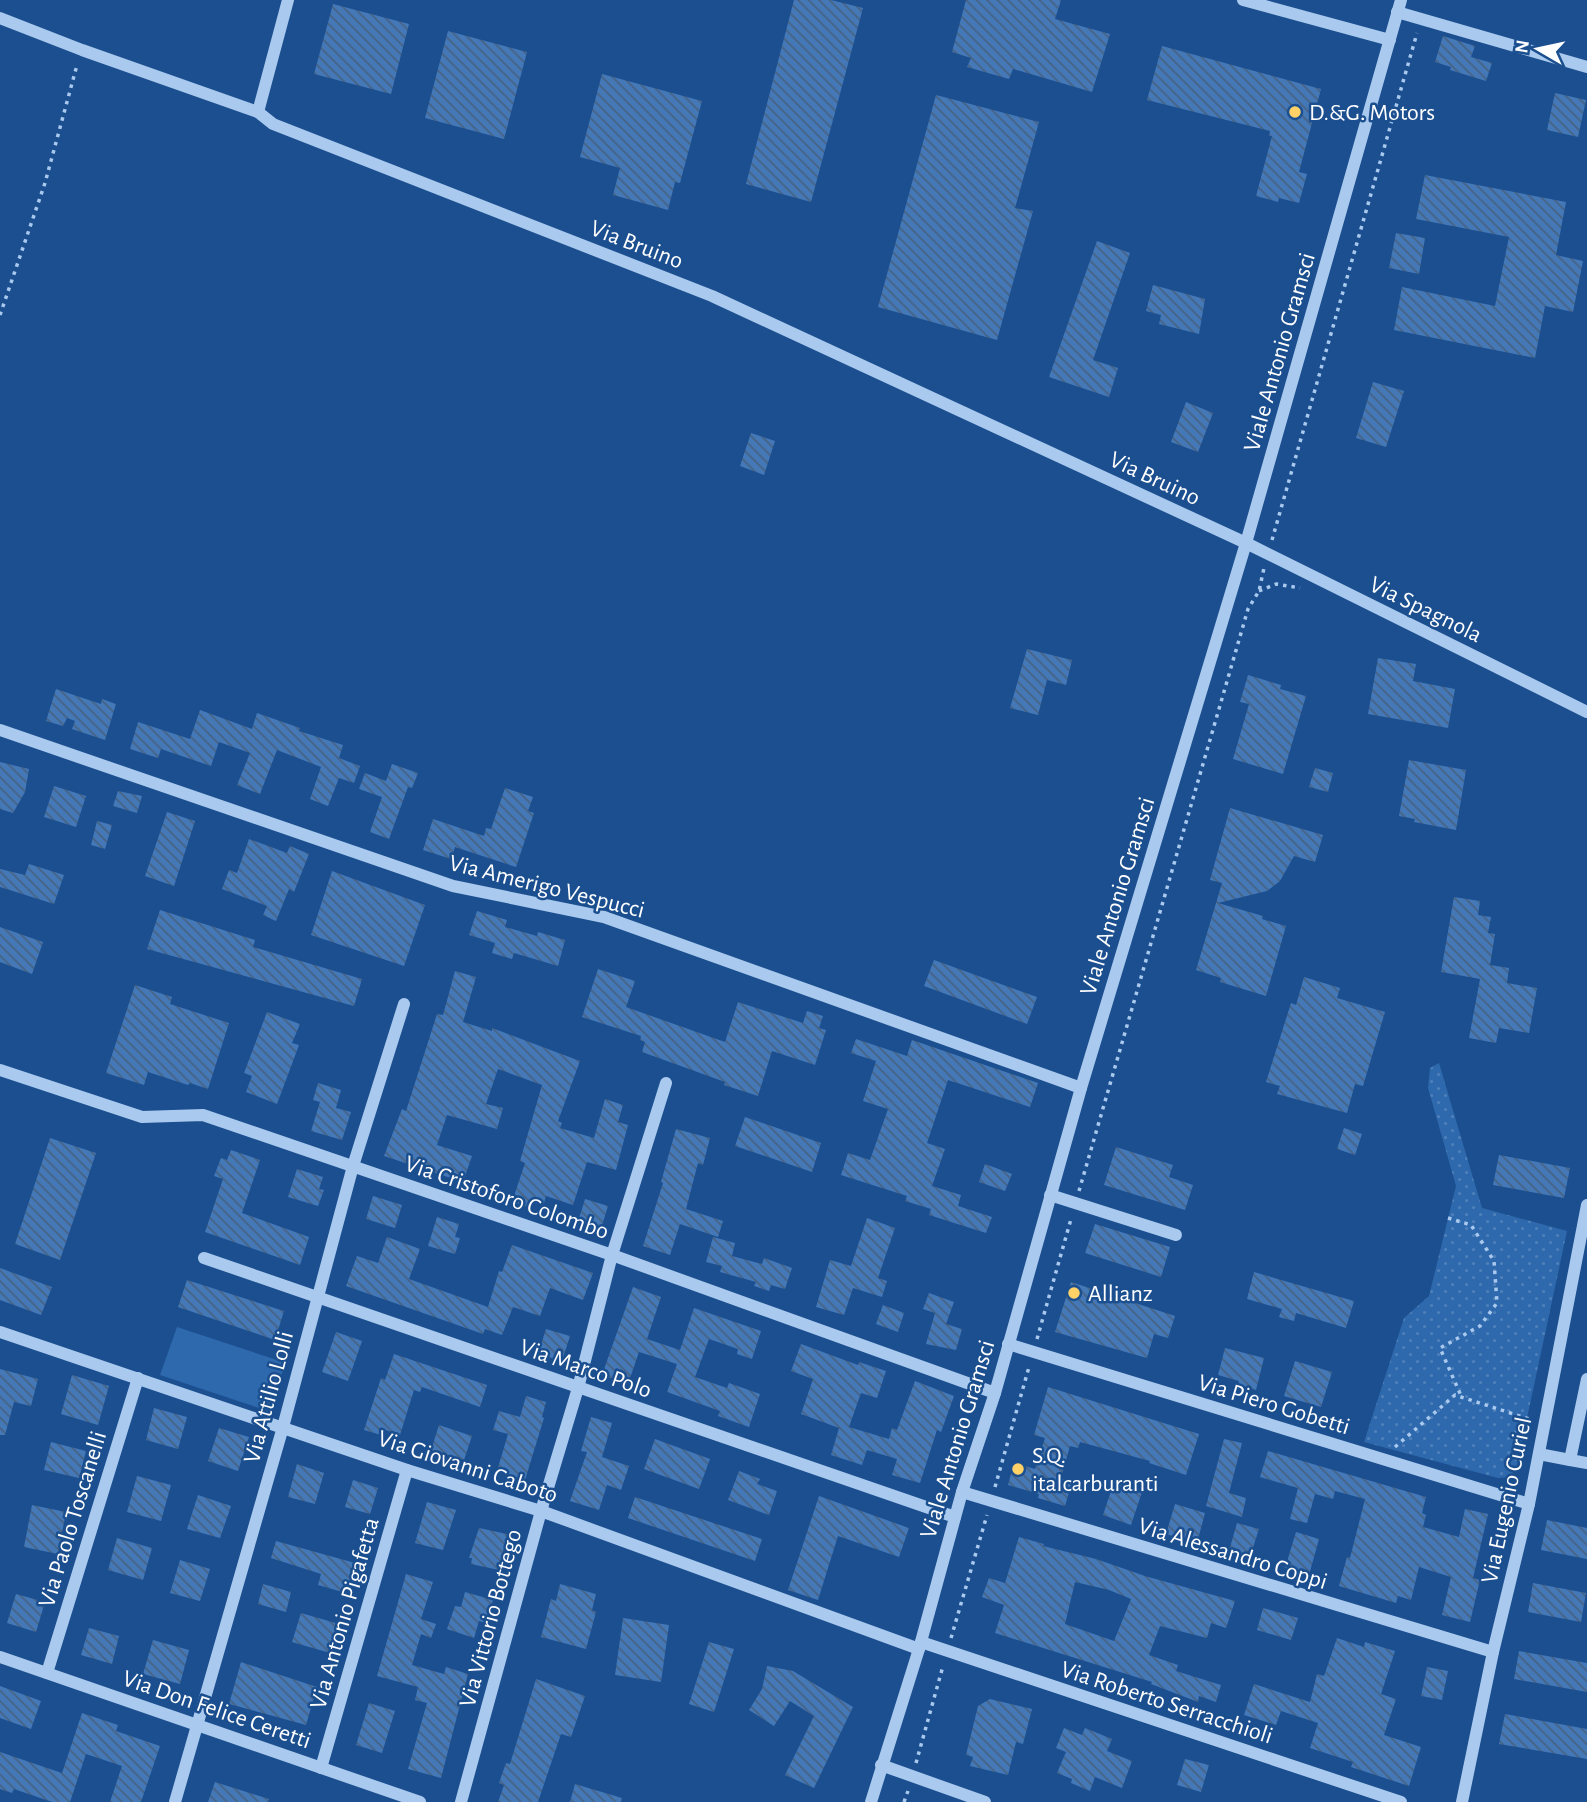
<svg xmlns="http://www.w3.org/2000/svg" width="1587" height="1802" viewBox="0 0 1587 1802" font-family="'Alegreya Sans',sans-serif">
<defs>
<pattern id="garden-dots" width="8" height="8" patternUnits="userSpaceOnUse" patternTransform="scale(1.75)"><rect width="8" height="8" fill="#2e69ad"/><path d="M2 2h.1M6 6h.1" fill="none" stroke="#4d80b9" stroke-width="1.8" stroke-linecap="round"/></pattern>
<pattern id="building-back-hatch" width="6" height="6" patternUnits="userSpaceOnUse" patternTransform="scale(1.75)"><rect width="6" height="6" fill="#4478b7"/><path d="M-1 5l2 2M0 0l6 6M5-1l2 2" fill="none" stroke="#486282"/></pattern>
</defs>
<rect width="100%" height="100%" fill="#1b4f8f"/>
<polygon fill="#2e69ad" points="177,1327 286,1363 268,1411 160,1375"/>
<polygon fill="url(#garden-dots)" points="1439,1063 1482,1208 1567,1231 1517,1465 1511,1477 1498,1478 1364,1442 1404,1318 1429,1296 1456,1186 1428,1088 1430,1068"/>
<g fill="url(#building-back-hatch)" fill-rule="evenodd">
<polygon points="794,0 831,0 863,8 811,202 746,184"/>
<polygon points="966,0 1061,0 1055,19 1110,34 1092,92 1013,69 1009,79 967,67 971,58 952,52"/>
<polygon points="333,4 409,24 391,94 314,74"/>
<polygon points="448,31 527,52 504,139 425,118"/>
<polygon points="1443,36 1475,46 1471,57 1492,63 1486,81 1450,70 1451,67 1435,62"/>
<polygon points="1162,46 1321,89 1299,172 1307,174 1299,203 1279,198 1278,202 1256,196 1272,136 1269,136 1270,131 1147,100"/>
<polygon points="602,74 702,101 680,183 675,182 668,210 613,195 620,168 580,157"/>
<polygon points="1555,93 1586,100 1578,137 1547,130"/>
<polygon points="936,95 1039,122 1015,208 1033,211 997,340 878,307"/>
<polygon points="1425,175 1566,202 1556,255 1583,261 1573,312 1545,306 1535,358 1394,330 1402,287 1495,306 1509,237 1416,219"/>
<polygon points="1396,233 1425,238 1419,274 1389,268"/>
<polygon points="1097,241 1130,253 1093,360 1118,368 1109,397 1049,377"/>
<polygon points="1153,285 1205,299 1199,334 1159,324 1161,315 1146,311"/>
<polygon points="1373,382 1404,391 1386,447 1356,438"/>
<polygon points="1186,402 1213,413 1198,452 1171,442"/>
<polygon points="751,433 775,441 764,475 740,466"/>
<polygon points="1027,649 1072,660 1066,685 1047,680 1038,715 1010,708"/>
<polygon points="1378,658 1416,664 1413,681 1455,689 1448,728 1368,714"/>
<polygon points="1248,675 1281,685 1280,689 1306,696 1283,774 1233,759 1249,704 1240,702"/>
<polygon points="56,689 101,704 102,699 116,704 105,740 72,729 75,721 67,718 63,726 46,721"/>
<polygon points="200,710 252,729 257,713 300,728 299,731 343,745 339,758 360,766 354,783 339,778 328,806 310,799 321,767 277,750 260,794 237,785 250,753 219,742 211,766 161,749 158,758 130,749 138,722 190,739"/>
<polygon points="1409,760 1466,770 1456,830 1414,822 1415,819 1399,816"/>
<polygon points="0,762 29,769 25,792 13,813 0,809"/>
<polygon points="392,764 418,773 412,788 408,787 389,839 370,832 382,797 359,789 365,773 386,781"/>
<polygon points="1315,768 1333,773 1328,792 1309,787"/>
<polygon points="54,786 86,796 76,827 44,817"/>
<polygon points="505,788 533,797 528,811 534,813 516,867 455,847 451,859 423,850 433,819 484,836 486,828 491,829"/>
<polygon points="118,791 142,796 137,813 113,806"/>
<polygon points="1230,808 1323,835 1315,862 1294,856 1280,881 1267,891 1218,903 1263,916 1262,919 1286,926 1266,996 1220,982 1221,978 1196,970 1222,883 1210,880"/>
<polygon points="167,812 195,821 174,886 145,876"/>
<polygon points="97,821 112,825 105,849 91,845"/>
<polygon points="249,839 287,853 290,846 309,854 294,892 289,889 276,921 263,915 267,906 222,889 229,870 237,873"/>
<polygon points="29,864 64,875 54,904 0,887 0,869 25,875"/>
<polygon points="332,871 425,905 404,966 311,935"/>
<polygon points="1454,897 1480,901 1478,915 1491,917 1488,933 1495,934 1490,965 1509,968 1507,983 1537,988 1529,1033 1499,1028 1496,1043 1469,1038 1480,979 1441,972"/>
<polygon points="160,910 255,940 253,947 362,979 354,1006 147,949"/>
<polygon points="477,911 507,920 505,927 537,936 538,932 565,940 558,966 514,953 512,959 492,953 495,943 469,935"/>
<polygon points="0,927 43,942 32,974 0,962"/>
<polygon points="934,960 1037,997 1027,1024 924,986"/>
<polygon points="598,969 635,981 626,1007 725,1042 738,1002 803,1023 807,1011 823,1016 819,1028 826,1030 815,1065 772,1051 758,1096 724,1085 725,1082 642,1052 645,1042 640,1040 641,1036 582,1017"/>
<polygon points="455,971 476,977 463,1022 492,1031 492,1028 580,1061 558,1121 562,1123 560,1128 594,1138 605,1099 623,1105 618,1122 628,1125 616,1170 587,1162 573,1205 546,1196 543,1206 533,1202 531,1208 512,1202 525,1163 520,1161 542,1085 498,1069 486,1104 503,1108 497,1129 447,1115 437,1145 472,1156 463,1182 384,1156 402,1109 406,1111 437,1014 443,1015"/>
<polygon points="1304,977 1340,988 1337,998 1385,1012 1363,1086 1355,1084 1347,1113 1277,1094 1280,1086 1266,1082 1291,1003 1296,1005"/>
<polygon points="135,985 172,997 170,1004 229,1023 208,1089 190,1083 188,1085 148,1072 144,1085 106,1073"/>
<polygon points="267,1012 300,1024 292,1043 299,1045 277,1104 246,1092 252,1076 244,1073"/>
<polygon points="856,1039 907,1056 912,1040 1038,1083 1030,1107 948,1080 927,1143 945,1149 932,1186 961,1195 958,1206 992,1217 986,1233 929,1215 931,1209 905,1201 907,1196 841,1175 848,1153 870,1160 888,1109 863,1101 876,1061 851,1053"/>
<polygon points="318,1083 341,1090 336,1108 351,1112 342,1140 311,1131 320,1102 313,1100"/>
<polygon points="745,1117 821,1143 812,1172 735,1146"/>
<polygon points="1344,1128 1362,1134 1355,1155 1337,1149"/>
<polygon points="676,1129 710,1138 703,1165 698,1163 686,1209 723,1221 718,1237 680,1224 670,1255 643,1246 663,1183 661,1182"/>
<polygon points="50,1138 96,1153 60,1260 15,1244"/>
<polygon points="1116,1147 1173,1165 1169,1177 1193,1185 1185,1210 1104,1185"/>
<polygon points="231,1150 260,1160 242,1213 309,1237 300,1265 205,1232 223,1179 214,1176 221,1158 227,1160"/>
<polygon points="1499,1155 1570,1168 1564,1198 1493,1185"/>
<polygon points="985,1164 1012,1174 1005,1191 979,1182"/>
<polygon points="297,1169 323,1177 319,1189 324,1190 318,1206 288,1197"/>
<polygon points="373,1196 402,1205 395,1228 366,1219"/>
<polygon points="585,1199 608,1206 600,1232 577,1225"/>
<polygon points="437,1217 459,1224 455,1237 460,1238 455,1254 428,1246"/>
<polygon points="867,1218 895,1228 878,1278 887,1281 882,1297 853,1288 844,1315 816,1307 830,1260 851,1266"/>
<polygon points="1095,1224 1170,1247 1161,1277 1085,1253"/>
<polygon points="387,1237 420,1249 409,1279 488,1307 499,1271 502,1272 512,1245 593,1273 583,1300 550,1288 540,1316 513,1307 502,1335 485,1329 483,1334 346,1286 357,1256 378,1263"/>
<polygon points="713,1237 735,1243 732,1256 762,1264 764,1258 792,1268 785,1289 771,1285 769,1291 754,1286 756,1282 720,1272 722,1266 706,1262"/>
<polygon points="0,1268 52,1287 41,1315 0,1300"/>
<polygon points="1254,1272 1354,1301 1346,1328 1296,1313 1294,1321 1279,1317 1282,1309 1247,1299"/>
<polygon points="187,1280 284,1311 275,1340 178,1307"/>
<polygon points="1071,1282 1175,1316 1168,1338 1154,1334 1147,1358 1055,1332"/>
<polygon points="633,1287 661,1297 647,1339 680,1350 694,1308 761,1331 752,1359 737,1354 738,1349 709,1339 695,1377 727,1388 729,1383 760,1394 749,1427 718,1416 720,1411 667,1392 677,1364 639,1352 628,1384 602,1375"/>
<polygon points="929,1293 954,1302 946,1324 962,1329 956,1350 926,1344 935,1313 923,1309"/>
<polygon points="883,1305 904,1313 898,1332 876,1324"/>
<polygon points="546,1329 570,1336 562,1361 538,1354"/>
<polygon points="336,1332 362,1341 348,1381 322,1372"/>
<polygon points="801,1344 858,1365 859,1362 886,1371 877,1398 861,1393 849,1427 889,1439 892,1428 897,1430 915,1381 954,1396 941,1432 937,1430 920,1483 892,1475 897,1459 867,1450 862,1465 831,1455 839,1428 801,1414 813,1379 791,1371"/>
<polygon points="1225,1348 1264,1358 1256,1390 1238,1385 1239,1381 1218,1375"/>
<polygon points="394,1354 487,1385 480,1407 422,1387 420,1392 414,1390 400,1435 383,1429 381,1435 364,1430 381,1378 385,1380"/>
<polygon points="1295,1361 1332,1372 1321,1407 1284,1396"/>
<polygon points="0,1369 38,1379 31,1406 14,1402 5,1435 0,1435"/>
<polygon points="72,1375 109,1386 98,1425 61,1414"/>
<polygon points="1048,1387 1199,1434 1186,1475 1149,1463 1150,1461 1080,1442 1078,1448 1070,1446 1061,1478 1072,1482 1065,1506 1038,1498 1039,1494 1008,1485 1014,1463 1035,1469 1045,1438 1034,1435"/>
<polygon points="526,1396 546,1402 542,1417 544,1418 525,1480 497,1471 508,1434 493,1430 499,1411 520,1417"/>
<polygon points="154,1408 187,1417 178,1449 146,1440"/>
<polygon points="591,1417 612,1423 602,1457 629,1466 621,1490 607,1485 599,1510 570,1501 587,1452 581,1451"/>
<polygon points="439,1425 472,1436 464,1460 431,1450"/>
<polygon points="219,1428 249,1437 238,1471 208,1461"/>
<polygon points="655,1439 710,1459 699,1489 644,1469"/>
<polygon points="1224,1439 1242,1443 1229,1493 1246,1498 1242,1517 1206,1506"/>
<polygon points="51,1442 86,1451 79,1478 44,1470"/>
<polygon points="1268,1451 1426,1497 1422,1513 1426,1515 1423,1527 1459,1537 1465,1509 1488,1514 1473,1578 1480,1580 1470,1622 1442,1615 1451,1577 1419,1567 1411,1600 1398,1596 1396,1603 1339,1586 1347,1557 1350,1558 1365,1499 1335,1491 1333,1499 1315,1494 1307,1523 1290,1519 1298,1488 1260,1477"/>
<polygon points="297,1464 324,1473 315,1504 288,1497"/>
<polygon points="739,1471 760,1479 757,1484 777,1491 769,1515 728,1500"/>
<polygon points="137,1476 171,1485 161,1521 127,1512"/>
<polygon points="353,1480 378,1488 370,1514 345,1507"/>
<polygon points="1114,1482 1142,1492 1131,1525 1103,1515"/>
<polygon points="198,1495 231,1506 220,1538 187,1529"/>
<polygon points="819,1496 909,1528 899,1557 838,1536 818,1600 788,1590"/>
<polygon points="635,1497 762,1539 755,1561 628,1518"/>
<polygon points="427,1502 456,1510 443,1550 415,1543"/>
<polygon points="1175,1504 1205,1513 1197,1543 1166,1534"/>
<polygon points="32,1505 66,1512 58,1554 24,1547"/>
<polygon points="1547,1520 1587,1528 1587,1559 1541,1550"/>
<polygon points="1237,1523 1259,1529 1250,1557 1229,1551"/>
<polygon points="479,1528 507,1534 499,1570 471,1564 472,1558 469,1558"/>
<polygon points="1296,1532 1319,1539 1309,1575 1285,1568"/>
<path d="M1019,1537L1044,1544L1043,1546L1096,1559L1145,1576L1235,1601L1226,1628L1211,1623L1207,1638L1160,1626L1149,1655L1178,1665L1176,1671L1221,1685L1216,1702L1199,1696L1198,1702L1151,1684L1152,1682L995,1633L1004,1605L982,1597L989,1578L1005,1583ZM1075,1582L1109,1590L1131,1599L1114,1641L1065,1624Z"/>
<polygon points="117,1538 152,1548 143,1580 108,1570"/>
<polygon points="276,1541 355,1563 346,1593 318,1585 321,1574 271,1558"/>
<polygon points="180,1560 210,1569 200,1601 170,1593"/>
<polygon points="406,1574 433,1582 421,1619 436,1624 431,1638 421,1634 412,1665 444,1674 446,1667 468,1674 441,1778 408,1769 427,1703 415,1700 418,1687 377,1676"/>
<polygon points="1533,1583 1586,1593 1581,1622 1528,1612"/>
<polygon points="263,1584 291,1592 286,1612 258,1604"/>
<polygon points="560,1584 596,1594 592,1610 596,1612 586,1649 541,1637 551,1599 556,1601"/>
<polygon points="465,1592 493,1600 486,1623 479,1621 474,1638 447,1629 455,1606 461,1607"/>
<polygon points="16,1594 45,1602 36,1632 7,1623"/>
<polygon points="1263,1608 1298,1618 1291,1640 1257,1630"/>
<polygon points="301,1613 339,1624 330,1653 292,1642"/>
<polygon points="623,1618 669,1625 661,1682 615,1675"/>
<polygon points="89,1628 119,1636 112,1664 81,1655"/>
<polygon points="1337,1638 1364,1647 1365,1642 1395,1651 1381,1694 1396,1699 1384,1735 1421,1747 1409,1786 1351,1767 1353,1762 1310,1748 1318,1723 1281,1711 1276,1725 1244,1715 1254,1684 1310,1702 1317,1674 1324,1676"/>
<polygon points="153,1640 189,1650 180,1684 143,1674"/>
<polygon points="709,1642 734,1649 714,1712 689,1704"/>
<polygon points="1519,1651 1587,1663 1587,1692 1514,1679"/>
<polygon points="241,1662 317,1687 306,1725 229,1704"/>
<polygon points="767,1666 793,1671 853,1707 814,1788 785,1775 814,1716 790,1701 774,1726 749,1710 762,1689"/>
<polygon points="1427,1667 1448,1671 1442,1700 1421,1696"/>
<polygon points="536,1679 585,1696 571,1737 561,1734 538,1802 498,1802 504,1785 499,1783 506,1763 510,1764"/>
<polygon points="0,1686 41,1701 31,1729 0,1718"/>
<polygon points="990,1699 1032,1709 1023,1744 1016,1742 1008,1775 970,1766 973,1757 966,1755 978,1706"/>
<polygon points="369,1703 395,1711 382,1753 356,1745"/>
<polygon points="82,1713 118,1725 116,1731 160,1746 141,1802 110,1802 122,1766 86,1754 70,1802 52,1802 14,1789 12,1793 0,1789 0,1752 62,1773"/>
<polygon points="1505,1714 1587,1729 1587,1759 1499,1744"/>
<polygon points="1064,1728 1082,1735 1085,1728 1112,1739 1107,1751 1132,1761 1122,1788 1095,1777 1090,1791 1071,1783 1072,1779 1057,1773 1066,1752 1056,1748"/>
<polygon points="1185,1759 1209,1765 1201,1792 1177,1785"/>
<polygon points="215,1782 269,1799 268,1802 208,1802"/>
<polygon points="575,1784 622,1798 621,1802 570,1802"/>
</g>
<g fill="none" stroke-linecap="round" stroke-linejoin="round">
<g stroke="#a9c9ee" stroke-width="3.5" stroke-dasharray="3.5 5" stroke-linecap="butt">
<polyline points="0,315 45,183 77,65"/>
<polyline points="1272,540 1417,33"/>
<polyline points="1259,591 1276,584 1300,588"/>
<polyline points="1079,1191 1248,609 1259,591 1264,568"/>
<polyline points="1448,1218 1471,1225 1494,1261 1497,1303 1480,1326 1440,1348 1462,1398"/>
<polyline points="1037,1339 1071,1219"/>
<polyline points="1395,1447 1455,1395 1529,1419"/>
<polyline points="995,1487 1029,1367"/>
<polyline points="951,1638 987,1515"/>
<polyline points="916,1763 943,1666"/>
<polyline points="904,1802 908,1791"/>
</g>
<g stroke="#a9c9ee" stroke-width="12">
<polyline points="1243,0 1390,40"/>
<polyline points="1397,12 1587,67"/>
<polyline points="0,18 82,50 258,112 273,124 712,296 1246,543 1587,712"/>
<polyline points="258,112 288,0"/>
<polyline points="0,730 453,886 604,917 1081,1088"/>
<polyline points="0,1070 142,1117 203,1115 612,1255 995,1393"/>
<polyline points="1050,1195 1176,1235"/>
<polyline points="204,1258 955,1517"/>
<polyline points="0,1332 407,1470 541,1511 919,1649"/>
<polyline points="1008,1344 1529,1504"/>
<polyline points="1587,1379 1570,1460 1587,1463"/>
<polyline points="1539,1454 1570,1460"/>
<polyline points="962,1492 1493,1652"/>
<polyline points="921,1642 1401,1802"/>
<polyline points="0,1657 420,1802"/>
<polyline points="47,1673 138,1378"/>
<polyline points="881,1765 985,1802"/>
<polyline points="321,1768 407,1470"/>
<polyline points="175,1802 283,1427 353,1166 404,1004"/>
<polyline points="461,1802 541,1511 578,1388 612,1255 666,1083"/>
<polyline points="871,1802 919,1649 962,1492 995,1393 1081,1088 1246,543 1401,0"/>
<polyline points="1462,1802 1493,1652 1529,1504 1587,1205"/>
</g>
</g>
<g fill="#ffd166" stroke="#1b4f8f" stroke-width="2.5">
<circle cx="1295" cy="112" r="7"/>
<circle cx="1074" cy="1293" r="7"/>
<circle cx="1018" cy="1469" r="7"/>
</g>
<g text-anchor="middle" stroke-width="5" stroke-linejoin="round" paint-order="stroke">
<g font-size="24" fill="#fff" stroke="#1b4f8f" text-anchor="start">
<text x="1309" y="120">D.&amp;G. Motors</text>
<text x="1088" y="1301">Allianz</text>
<text x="1032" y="1463">S.Q.<tspan x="1032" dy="28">italcarburanti</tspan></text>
</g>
<g font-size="24" fill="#fff" stroke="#1b4f8f">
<text transform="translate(637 244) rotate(21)" y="8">Via Bruino</text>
<text transform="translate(1279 352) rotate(-74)" y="8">Viale Antonio Gramsci</text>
<text transform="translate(1155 478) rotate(25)" y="8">Via Bruino</text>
<text transform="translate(1426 609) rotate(26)" y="8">Via Spagnola</text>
<text transform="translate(547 886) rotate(14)" y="8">Via Amerigo Vespucci</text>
<text transform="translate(1117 896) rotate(-73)" y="8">Viale Antonio Gramsci</text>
<text transform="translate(507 1197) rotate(19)" y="8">Via Cristoforo Colombo</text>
<text transform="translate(586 1368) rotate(19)" y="8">Via Marco Polo</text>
<text transform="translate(268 1397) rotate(-75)" y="8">Via Attilio Lolli</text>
<text transform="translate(1274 1404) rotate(17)" y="8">Via Piero Gobetti</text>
<text transform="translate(957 1439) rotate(-73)" y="8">Viale Antonio Gramsci</text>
<text transform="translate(468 1466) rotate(18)" y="8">Via Giovanni Caboto</text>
<text transform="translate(1506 1500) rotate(-78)" y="8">Via Eugenio Curiel</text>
<text transform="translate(72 1519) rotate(-73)" y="8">Via Paolo Toscanelli</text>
<text transform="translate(1233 1553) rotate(17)" y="8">Via Alessandro Coppi</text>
<text transform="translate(344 1613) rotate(-74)" y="8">Via Antonio Pigafetta</text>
<text transform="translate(490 1618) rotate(-75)" y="8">Via Vittorio Bottego</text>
<text transform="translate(1167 1702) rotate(18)" y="8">Via Roberto Serracchioli</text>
<text transform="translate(217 1709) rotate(19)" y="8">Via Don Felice Ceretti</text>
</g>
</g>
<g transform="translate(1538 49) rotate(279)" stroke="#1b4f8f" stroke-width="5" paint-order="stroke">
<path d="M0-5L12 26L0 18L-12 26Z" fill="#ffffff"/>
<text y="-10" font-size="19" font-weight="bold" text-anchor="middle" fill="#ffffff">N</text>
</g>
</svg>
